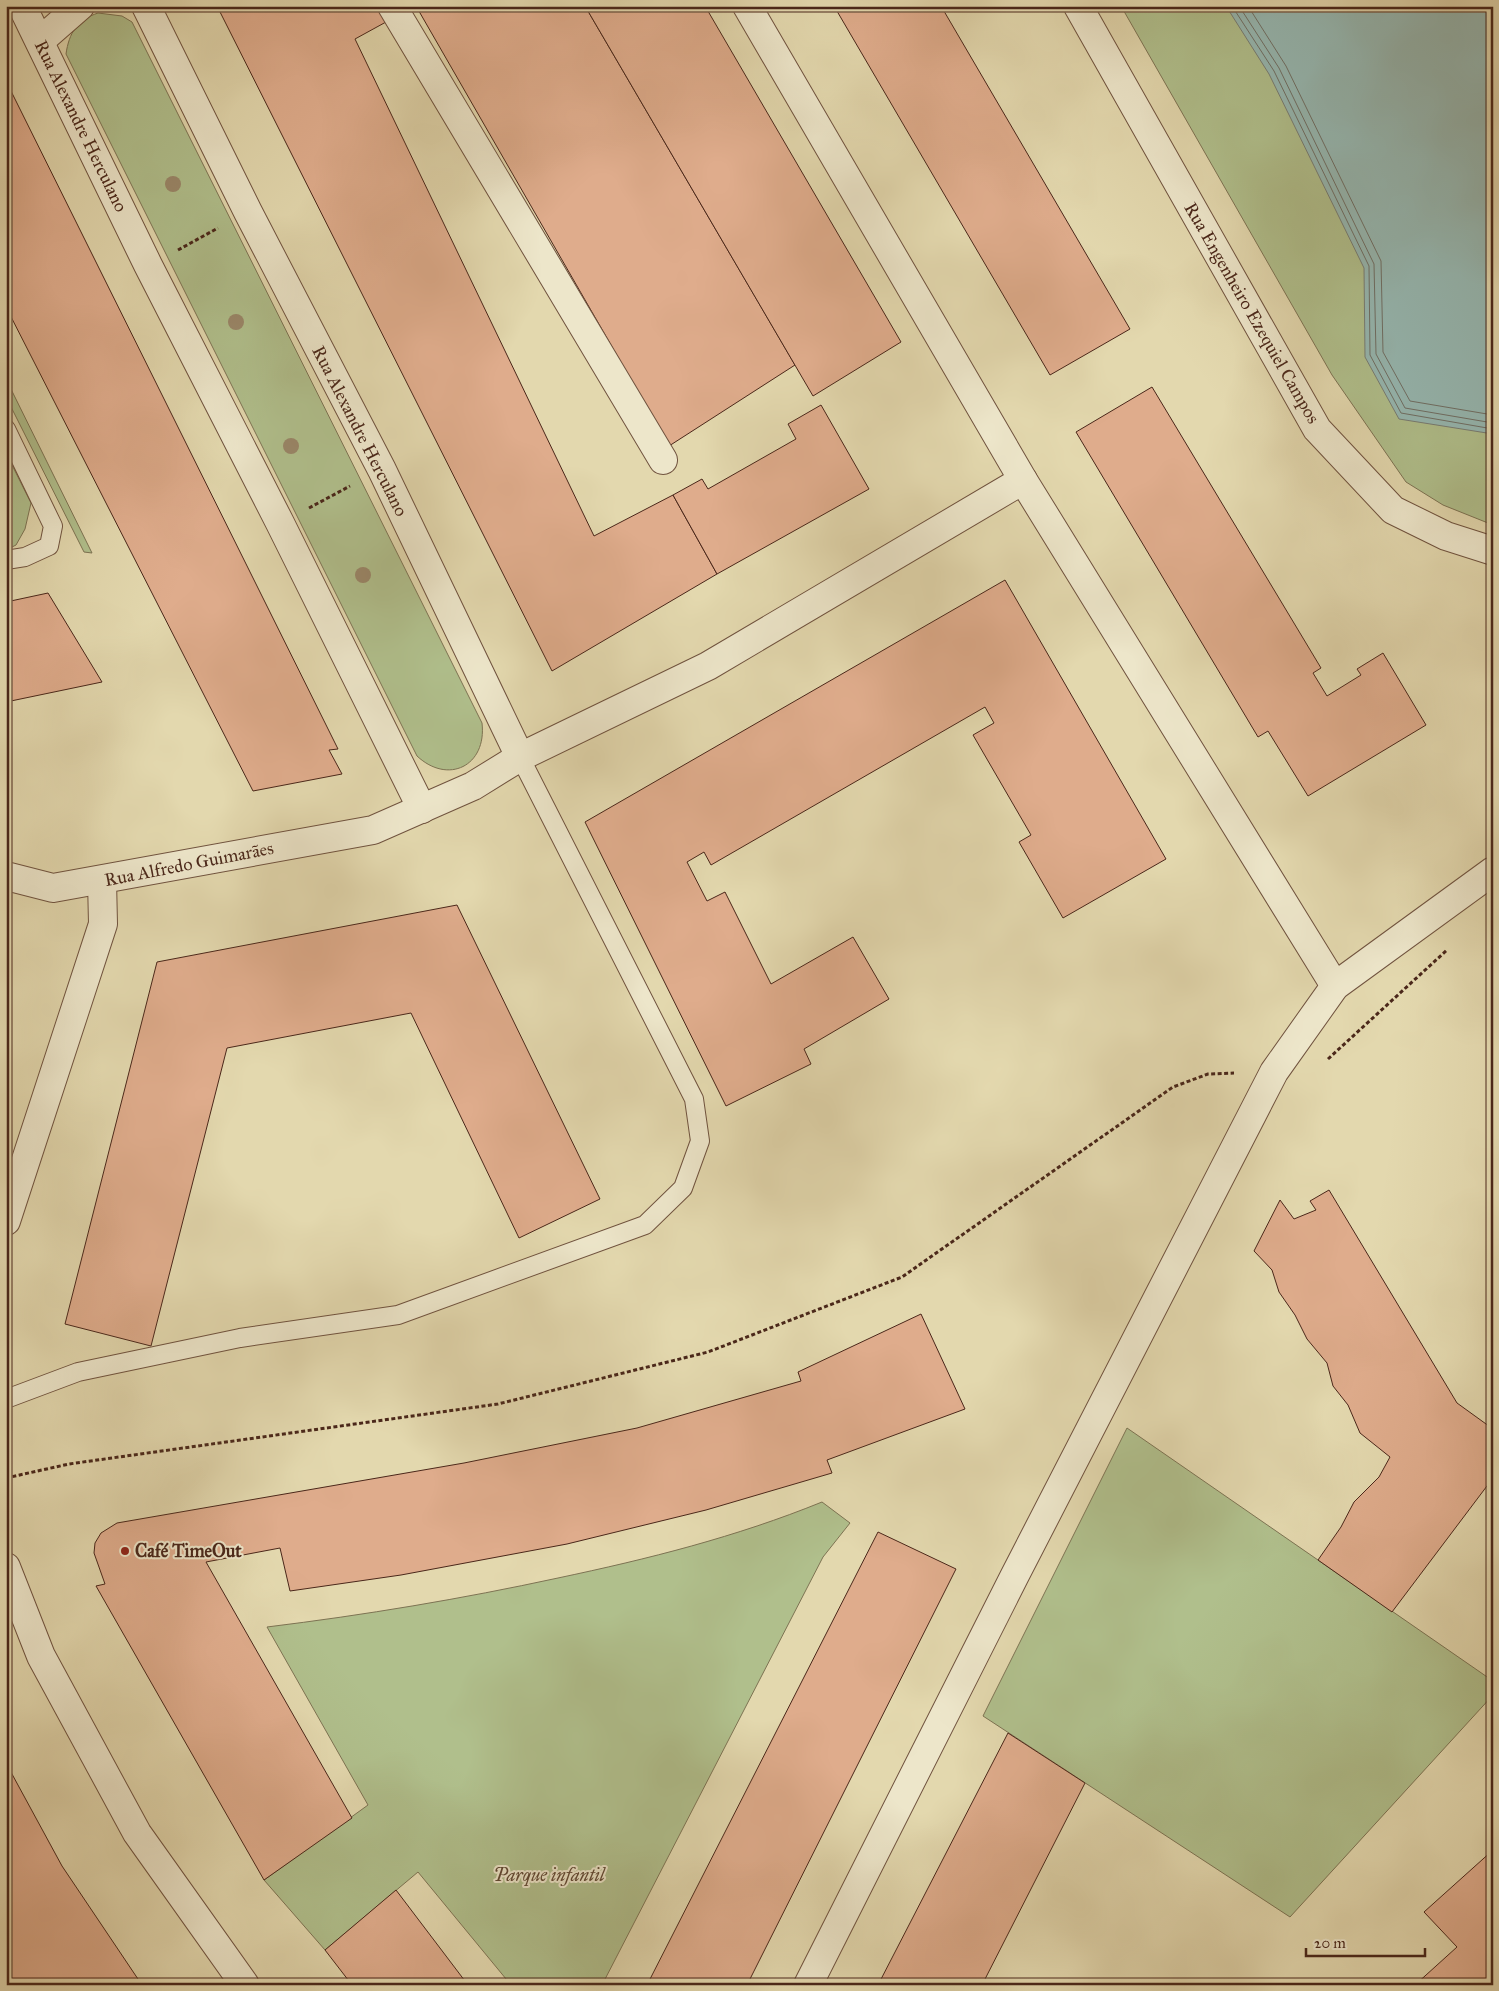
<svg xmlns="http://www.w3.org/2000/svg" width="1499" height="1991" viewBox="0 0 1499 1991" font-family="'IM FELL Great Primer',serif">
<rect width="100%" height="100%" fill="#e3d8ae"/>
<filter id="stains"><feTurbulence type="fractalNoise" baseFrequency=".004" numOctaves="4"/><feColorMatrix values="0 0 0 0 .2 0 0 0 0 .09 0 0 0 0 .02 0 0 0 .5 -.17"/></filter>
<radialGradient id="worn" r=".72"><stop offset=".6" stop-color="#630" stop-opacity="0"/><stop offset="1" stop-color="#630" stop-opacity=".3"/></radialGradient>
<g fill="#b0bf8c" stroke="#7d7353">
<polygon points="1121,6 1493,6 1493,525 1443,505 1406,482 1332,375"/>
<path d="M98,13L122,16L132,22L482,723C487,766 448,785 417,756L66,54C69,33 77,20 98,13Z"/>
<polygon points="6,379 92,553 84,552 6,397"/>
<polygon points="6,453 31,503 25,529 16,545 6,550"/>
<polygon points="1127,1428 1493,1681 1493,1695 1290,1917 983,1716"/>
<path d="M822,1502L850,1523L823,1557L602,1985H511L418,1872L325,1950L264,1880L368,1805L267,1627C365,1615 461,1599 558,1578C648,1559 736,1537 822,1502Z"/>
</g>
<polygon fill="#96b8b2" stroke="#787e75" points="1226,6 1493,6 1493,434 1399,419 1365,357 1364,268 1269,74"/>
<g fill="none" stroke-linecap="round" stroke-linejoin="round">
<g stroke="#707066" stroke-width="1">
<polyline points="1232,6 1274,71 1369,266 1370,355 1401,413 1493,429"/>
<polyline points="1239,6 1279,68 1374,264 1376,354 1405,408 1493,423"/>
<polyline points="1248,6 1286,66 1381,261 1383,352 1410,401 1493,415"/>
</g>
</g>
<g fill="#dfac8c" stroke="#4a271a">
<polygon points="217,6 376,6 386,22 355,39 594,536 673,495 717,574 552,671"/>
<polygon points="416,6 585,6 795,365 669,446"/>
<polygon points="585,6 705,6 901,342 813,396"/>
<polygon points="834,6 941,6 1130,329 1050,375"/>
<polygon points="6,81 338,749 329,750 342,774 253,791 6,307"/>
<polygon points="1152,387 1321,668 1313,673 1327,696 1361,675 1357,669 1383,653 1426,725 1308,796 1268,731 1258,737 1076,432"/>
<polygon points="821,405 869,489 717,574 673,495 702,479 708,489 796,439 788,424"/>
<polygon points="1005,580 1166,859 1063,918 1019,842 1031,835 973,735 994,723 985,707 711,865 704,852 687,862 707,901 725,892 771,984 853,937 889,999 804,1049 811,1064 726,1106 585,822"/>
<polygon points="48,593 102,682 6,702 6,602"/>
<polygon points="457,905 600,1199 519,1238 411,1013 227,1048 151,1346 65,1324 157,962"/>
<polygon points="1329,1190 1457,1403 1493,1429 1493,1478 1392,1612 1318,1560 1341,1527 1354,1502 1379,1477 1390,1457 1360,1433 1348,1405 1333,1386 1327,1363 1307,1339 1295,1315 1279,1292 1272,1270 1254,1251 1280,1200 1294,1219 1316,1210 1310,1201"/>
<polygon points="921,1314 965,1409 827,1460 832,1473 706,1510 567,1544 401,1575 290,1591 280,1548 206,1562 352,1818 264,1880 96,1586 105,1584 94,1553 95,1543 101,1533 117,1523 464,1463 637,1428 801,1381 798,1372"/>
<polygon points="878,1532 956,1569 747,1985 647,1985"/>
<polygon points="1008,1733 1085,1783 982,1985 878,1985"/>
<polygon points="6,1763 62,1866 142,1985 9,1985 6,1981"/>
<polygon points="1493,1850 1493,1985 1415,1985 1457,1947 1424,1912"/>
<polygon points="396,1890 468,1985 352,1985 325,1950"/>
</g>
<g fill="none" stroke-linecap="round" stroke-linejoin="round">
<g stroke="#70533f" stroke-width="20">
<g id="lane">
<polyline points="6,429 53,526 49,546 25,557 6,560"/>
<polyline points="6,1399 78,1372 240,1338 398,1315 645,1225 683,1188 700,1141 694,1099 520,757"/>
</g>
</g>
<g stroke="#70533f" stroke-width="30">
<g id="street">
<polyline points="22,6 148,265 280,523 422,809"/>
<polyline points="392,6 663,460"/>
<polyline points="747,6 1023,480 1335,986"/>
<polyline points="1078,6 1317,429 1393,510 1446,536 1493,551"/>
<polyline points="40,41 80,6"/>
<polyline points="520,757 708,666 1023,480"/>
<polyline points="6,876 53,888 373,830 473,786 520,757 382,470 248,212 146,6"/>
<polyline points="6,1221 103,924 102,880"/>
<polyline points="6,1567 41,1656 137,1833 245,1985"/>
<polyline points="808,1985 1014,1577 1274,1072 1335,986 1493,871"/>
</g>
</g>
<g stroke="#4a271a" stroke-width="3" stroke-dasharray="4 2.5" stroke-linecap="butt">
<polyline points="178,250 218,228"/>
<polyline points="309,508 350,486"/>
<polyline points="1328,1059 1447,950"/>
<polyline points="6,1478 69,1464 498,1404 708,1352 902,1277 1173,1087 1208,1074 1234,1073"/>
</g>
<use href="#lane" stroke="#ede6ca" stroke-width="18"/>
<use href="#street" stroke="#ede6ca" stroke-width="28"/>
</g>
<g fill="#9a8769">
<circle cx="173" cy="184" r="8"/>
<circle cx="236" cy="322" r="8"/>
<circle cx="291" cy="446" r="8"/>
<circle cx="363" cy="575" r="8"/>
</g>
<circle fill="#8f2418" stroke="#ede6ca" stroke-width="2" cx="125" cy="1551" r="5"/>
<g text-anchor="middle" stroke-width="4" stroke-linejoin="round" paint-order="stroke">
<g font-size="18" fill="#4a271a" stroke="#ede6ca">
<text transform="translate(81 126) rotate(64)" y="6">Rua Alexandre Herculano</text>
<text transform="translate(1252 313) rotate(60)" y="6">Rua Engenheiro Ezequiel Campos</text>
<text transform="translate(360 431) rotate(63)" y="6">Rua Alexandre Herculano</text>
<text transform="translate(189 864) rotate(-11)" y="6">Rua Alfredo Guimarães</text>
</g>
<g font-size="18" font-weight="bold" fill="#4a271a" stroke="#ede6ca" text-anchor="start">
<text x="135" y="1557">Café TimeOut</text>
</g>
<g font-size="18" font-style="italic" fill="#5e4531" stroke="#ede6ca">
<text x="549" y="1881">Parque infantil</text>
</g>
</g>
<rect width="1499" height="1991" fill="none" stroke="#e3d8ae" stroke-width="25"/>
<rect x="8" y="8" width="1484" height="1976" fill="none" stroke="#4a271a" stroke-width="2.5"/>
<rect x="12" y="12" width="1474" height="1966" fill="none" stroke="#4a271a"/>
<path d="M1306 1948v8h119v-8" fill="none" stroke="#4a271a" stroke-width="2.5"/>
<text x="1314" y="1948" font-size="15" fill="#4a271a" stroke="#ede6ca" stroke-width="4" paint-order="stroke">20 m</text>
<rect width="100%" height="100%" filter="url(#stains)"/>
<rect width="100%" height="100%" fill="url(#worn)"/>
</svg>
